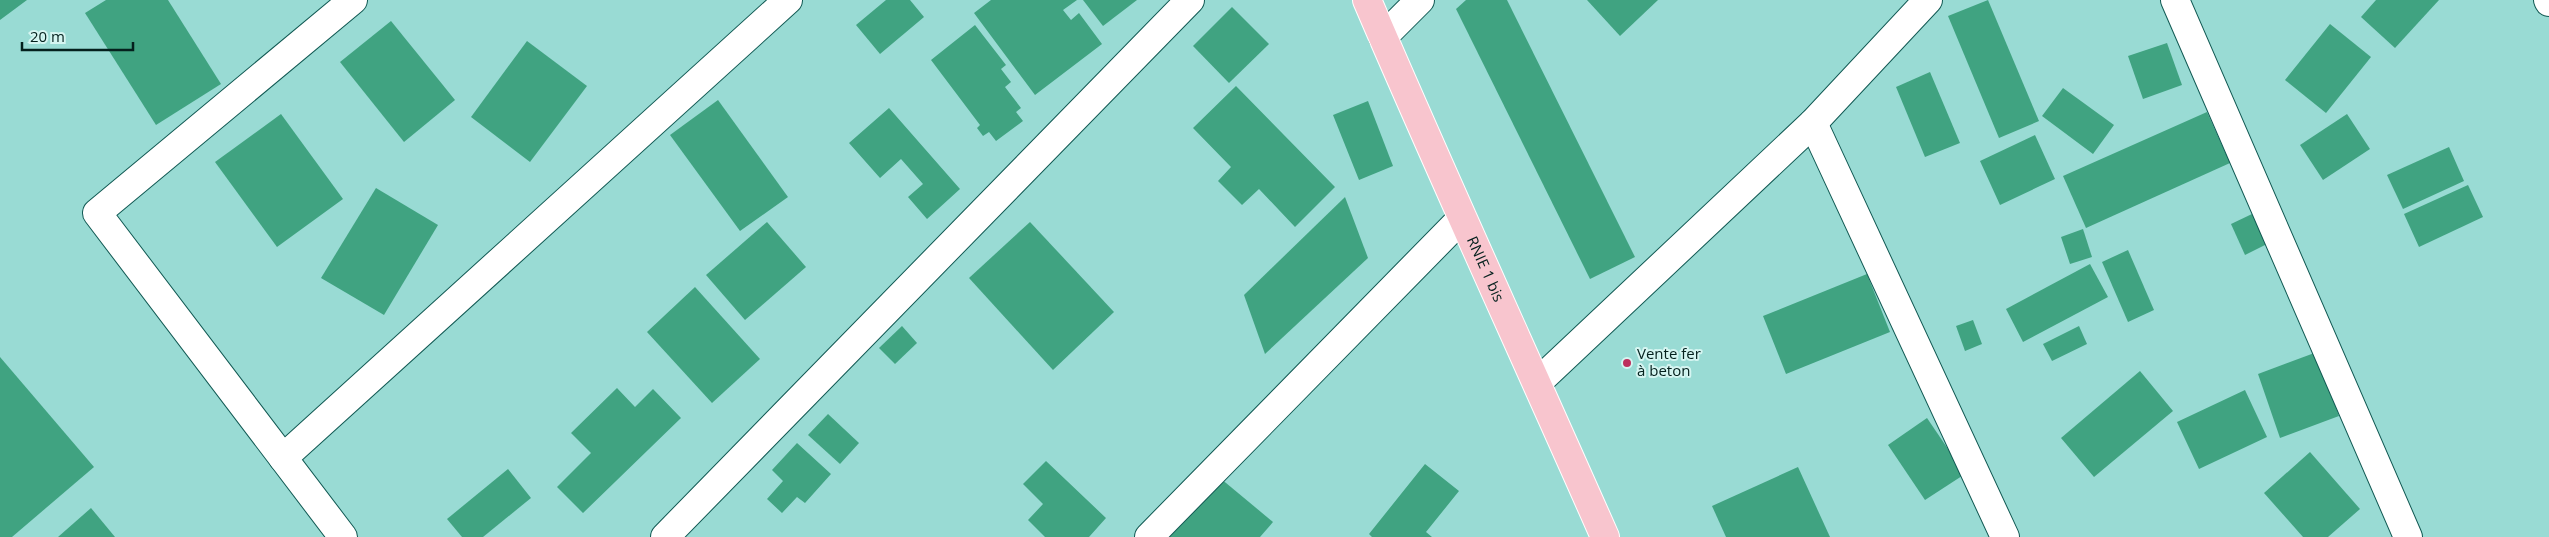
<svg xmlns="http://www.w3.org/2000/svg" width="2549" height="537" viewBox="0 0 2549 537" font-family="'Open Sans',sans-serif">
<rect width="100%" height="100%" fill="#99dbd4"/>
<g fill="#40a381">
<polygon points="0,0 27,0 0,20"/>
<polygon points="106,0 168,0 221,84 156,125 85,13"/>
<polygon points="886,0 910,0 924,17 880,54 856,25"/>
<polygon points="991,0 1077,0 1063,10 1071,20 1079,13 1102,44 1035,95 974,13"/>
<polygon points="1083,0 1137,0 1103,26"/>
<polygon points="1466,0 1507,0 1635,257 1590,279 1456,9"/>
<polygon points="1587,0 1658,0 1620,36"/>
<polygon points="1988,0 2039,121 1999,138 1948,16"/>
<polygon points="2376,0 2439,0 2395,48 2361,17"/>
<polygon points="1232,7 1269,44 1229,83 1193,46"/>
<polygon points="391,21 455,100 404,142 340,62"/>
<polygon points="2330,24 2371,57 2326,113 2285,80"/>
<polygon points="975,25 1006,65 1001,69 1011,82 1005,87 1021,108 1016,112 1023,121 996,141 989,132 983,136 977,128 980,125 931,60"/>
<polygon points="527,41 587,86 530,162 471,117"/>
<polygon points="2167,43 2182,85 2143,99 2128,56"/>
<polygon points="1930,72 1960,143 1925,157 1896,87"/>
<polygon points="1236,86 1335,187 1295,227 1259,189 1242,205 1218,181 1231,167 1193,128"/>
<polygon points="2063,88 2114,125 2093,154 2042,116"/>
<polygon points="718,100 788,197 740,231 670,135"/>
<polygon points="1368,101 1393,166 1359,180 1333,115"/>
<polygon points="889,108 960,189 927,219 908,197 923,184 901,159 880,178 849,143"/>
<polygon points="2207,112 2230,163 2086,228 2063,176"/>
<polygon points="281,114 343,199 277,247 215,162"/>
<polygon points="2347,114 2370,149 2323,180 2300,145"/>
<polygon points="2035,135 2055,179 2000,205 1980,161"/>
<polygon points="2449,147 2464,181 2403,209 2387,175"/>
<polygon points="2468,185 2483,217 2419,247 2404,214"/>
<polygon points="376,188 438,225 384,315 321,278"/>
<polygon points="1345,197 1368,258 1265,354 1244,295"/>
<polygon points="2252,214 2267,244 2245,255 2231,224"/>
<polygon points="767,222 806,267 745,320 706,275"/>
<polygon points="1030,222 1114,312 1053,370 969,278"/>
<polygon points="2083,229 2092,257 2070,264 2061,237"/>
<polygon points="2128,250 2154,310 2128,322 2102,262"/>
<polygon points="2090,264 2108,297 2023,342 2006,309"/>
<polygon points="1867,274 1890,332 1786,374 1763,316"/>
<polygon points="695,287 760,359 712,403 647,332"/>
<polygon points="1973,320 1982,344 1965,351 1956,326"/>
<polygon points="902,326 917,343 895,364 879,348"/>
<polygon points="2079,326 2087,344 2052,361 2043,344"/>
<polygon points="2317,352 2339,416 2280,438 2258,374"/>
<polygon points="0,357 94,467 12,537 0,537"/>
<polygon points="2140,371 2173,411 2094,477 2061,438"/>
<polygon points="617,388 635,407 653,389 681,418 583,513 557,487 591,453 571,433"/>
<polygon points="2245,390 2267,437 2199,469 2177,422"/>
<polygon points="828,414 859,443 840,464 808,435"/>
<polygon points="1927,418 1965,474 1925,500 1888,445"/>
<polygon points="797,443 831,474 805,503 797,497 782,513 767,499 783,481 772,470"/>
<polygon points="2310,452 2360,509 2328,537 2303,537 2264,493"/>
<polygon points="1046,461 1106,518 1089,537 1045,537 1028,520 1043,504 1023,484"/>
<polygon points="1425,464 1459,491 1426,532 1432,537 1372,537 1369,534"/>
<polygon points="1798,467 1830,537 1726,537 1712,506"/>
<polygon points="508,469 531,498 483,537 462,537 447,519"/>
<polygon points="1214,473 1273,522 1260,537 1161,537"/>
<polygon points="91,508 115,537 58,537"/>
</g>
<g fill="none" stroke-linecap="round" stroke-linejoin="round">
<g stroke="#115953" stroke-width="30">
<g id="street">
<polyline points="2175,0 2408,537"/>
<polyline points="2548,0 2549,2"/>
<polyline points="1383,37 1420,0"/>
<polyline points="1813,123 2005,537"/>
<polyline points="1538,382 1813,123 1928,0"/>
<polyline points="283,458 788,0"/>
<polyline points="343,537 97,213 353,0"/>
<polyline points="665,537 1190,0"/>
<polyline points="1149,537 1462,218"/>
</g>
</g>
<g stroke="#fff" stroke-width="30">
<g id="primary">
<path id="s1" d="M1367,0C1444,180 1526,358 1605,537"/>
</g>
</g>
<use href="#street" stroke="#fff" stroke-width="28"/>
<use href="#primary" stroke="#f8c5ce" stroke-width="28"/>
</g>
<circle fill="#bd2f5c" stroke="#d5f5f1" stroke-width="2" cx="1627" cy="363" r="5"/>
<g text-anchor="middle" stroke-width="4" stroke-linejoin="round" paint-order="stroke">
<g font-size="15" fill="#04201d" stroke="#d5f5f1">
<text dy="5" stroke="none"><textPath href="#s1" startOffset="294">RNIE 1 bis</textPath></text>
</g>
<g font-size="15" fill="#04201d" stroke="#d5f5f1" text-anchor="start">
<text x="1637" y="359">Vente fer<tspan x="1637" dy="17">à beton</tspan></text>
</g>
</g>
<path d="M22 42v8h111v-8" fill="none" stroke="#04201d" stroke-width="2.5"/>
<text x="30" y="42" font-size="15" fill="#04201d" stroke="#d5f5f1" stroke-width="4" paint-order="stroke">20 m</text>
</svg>
